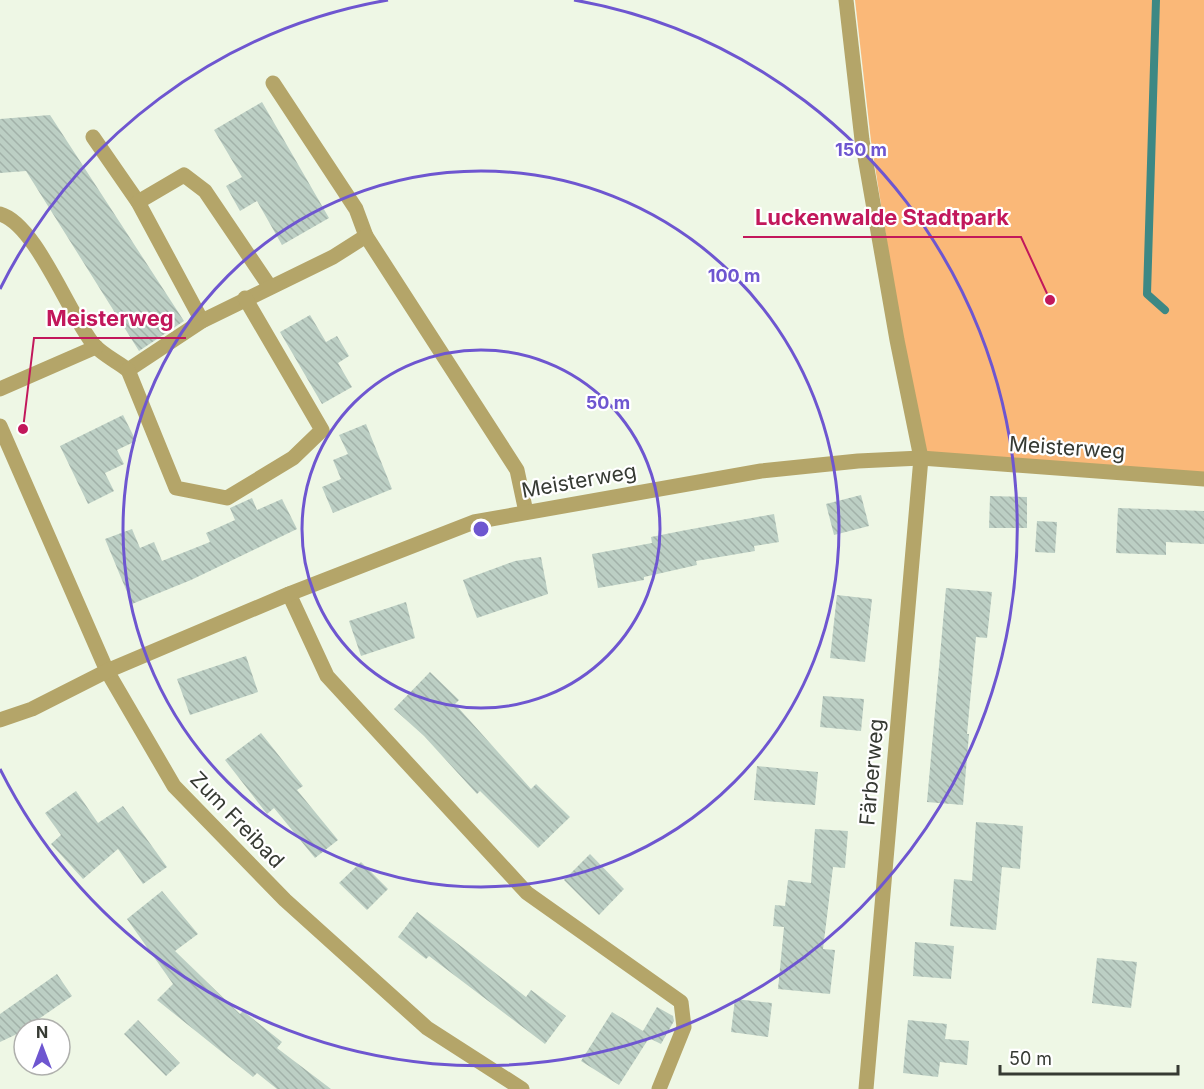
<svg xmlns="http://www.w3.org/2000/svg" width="1204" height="1089" viewBox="0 0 1204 1089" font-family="Inter,sans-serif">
<defs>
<pattern id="building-back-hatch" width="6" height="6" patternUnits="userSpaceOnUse" patternTransform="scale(1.5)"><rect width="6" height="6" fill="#bccfc4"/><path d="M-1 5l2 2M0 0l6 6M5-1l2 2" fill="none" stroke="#a2b2a9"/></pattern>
</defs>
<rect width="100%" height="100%" fill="#eef7e5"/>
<polygon fill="#fab878" points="855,0 1204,0 1204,479 921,458 871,141"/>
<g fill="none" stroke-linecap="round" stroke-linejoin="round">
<polyline stroke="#3d8884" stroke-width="8" points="1156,0 1147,294 1165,310"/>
</g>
<g fill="url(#building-back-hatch)">
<polygon points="262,102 329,218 282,245 257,201 240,211 226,186 242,177 214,130"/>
<polygon points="50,115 184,321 139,351 26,171 0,173 0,119"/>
<polygon points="310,315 326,342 337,336 349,356 338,363 352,387 322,404 280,332"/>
<polygon points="123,415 136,441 117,450 124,464 105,473 114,491 88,504 60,446"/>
<polygon points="366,424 392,489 333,513 322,487 341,479 333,460 348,454 339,435"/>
<polygon points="861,495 869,526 834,535 826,504"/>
<polygon points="990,496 1027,497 1027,528 989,528"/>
<polygon points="252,498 257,510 282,499 297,529 191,580 132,604 105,539 132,529 140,548 154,542 162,561 210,542 206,533 235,520 230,508"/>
<polygon points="1118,508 1204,511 1204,544 1166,542 1166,555 1116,553"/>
<polygon points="774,514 779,542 754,546 755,551 696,561 697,565 644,577 644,580 598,588 592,554 652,543 651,537 681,531"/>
<polygon points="1037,521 1057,522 1055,553 1035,552"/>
<polygon points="541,557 548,594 477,618 463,580 515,561"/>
<polygon points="946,588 992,592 987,638 976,637 967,734 969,734 963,805 927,802"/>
<polygon points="837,595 872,599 865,662 830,658"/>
<polygon points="406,602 415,638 361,656 349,621"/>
<polygon points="246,656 258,692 190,715 177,679"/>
<polygon points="430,672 459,700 455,704 531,789 536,784 570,817 538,848 480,791 477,794 424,736 394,709"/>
<polygon points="823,696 864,699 861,731 820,727"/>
<polygon points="261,733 303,786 297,790 338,840 315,858 274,808 267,814 225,760"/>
<polygon points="757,766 818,772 815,805 754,800"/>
<polygon points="76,791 98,823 123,806 167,867 143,884 118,849 83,879 51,844 61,835 45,813"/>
<polygon points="976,822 1023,826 1020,869 1002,867 996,930 950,926 954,879 972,881"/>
<polygon points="815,829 848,831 845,868 833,867 823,949 835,950 830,994 778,989 784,927 773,926 775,905 785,906 788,880 811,883"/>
<polygon points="590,854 624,889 599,915 564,880"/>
<polygon points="361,862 388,889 367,910 339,883"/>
<polygon points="162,891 198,934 175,951 240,1014 243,1011 282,1042 277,1048 331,1089 277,1089 257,1073 253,1077 157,1000 173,984 127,919"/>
<polygon points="417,912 526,997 531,990 566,1016 545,1044 429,956 426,959 398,937"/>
<polygon points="915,942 954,946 951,979 913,976"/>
<polygon points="1097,958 1137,962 1131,1008 1092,1003"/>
<polygon points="57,974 72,996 17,1034 0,1042 0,1014"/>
<polygon points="735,999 772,1003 768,1037 731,1032"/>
<polygon points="657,1007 673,1016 674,1021 661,1044 649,1038 619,1085 581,1061 612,1012 643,1031"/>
<polygon points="138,1020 180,1063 166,1076 124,1034"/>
<polygon points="908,1020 947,1024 945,1039 969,1041 967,1065 940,1062 938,1077 903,1073"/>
</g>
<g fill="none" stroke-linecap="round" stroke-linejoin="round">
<g stroke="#b4a569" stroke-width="15">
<polyline points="846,0 862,140 897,340 921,458 866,1089"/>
<polyline points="93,137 138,202 202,321"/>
<polyline points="138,202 184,175 205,191 270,287"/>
<path d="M0,214C36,224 69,315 94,345C103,355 118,362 128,370L202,321L333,257L366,236L356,209L273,83"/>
<polyline points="366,236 517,470 526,512"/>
<polyline points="128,370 176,488 227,498 293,458 322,430 245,298"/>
<polyline points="0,389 96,347"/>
<polyline points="0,426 107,671 174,786 285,900 427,1028 522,1089"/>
<polyline points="289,594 327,676 527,893 681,1002 684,1027 659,1089"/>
<polyline points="0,720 32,709 107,671 289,594 474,522 761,471 858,461 921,458 1204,479"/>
</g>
</g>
<g fill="none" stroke="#6e56d0" stroke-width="3">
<circle cx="481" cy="529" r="179"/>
<circle cx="481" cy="529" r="358"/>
<path d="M0 289A537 537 0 0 1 388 0M574 0A537 537 0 1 1 0 769"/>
</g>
<g text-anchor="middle" stroke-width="4.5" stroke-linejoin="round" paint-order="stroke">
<g font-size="21" fill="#363a33" stroke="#fff">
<text transform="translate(1067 448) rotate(4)" y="7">Meisterweg</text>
<text transform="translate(579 481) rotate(-10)" y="7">Meisterweg</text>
<text transform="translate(872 772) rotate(-85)" y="7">Färberweg</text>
<text transform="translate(237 820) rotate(46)" y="7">Zum Freibad</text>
</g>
</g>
<circle cx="481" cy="529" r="9" fill="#6e56d0" stroke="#fff" stroke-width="3"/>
<g font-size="18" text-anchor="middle" font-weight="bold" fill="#6e56d0" stroke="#fff" stroke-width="4.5" stroke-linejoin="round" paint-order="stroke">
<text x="861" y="156">150 m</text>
<text x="734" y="282">100 m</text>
<text x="608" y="409">50 m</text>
</g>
<path fill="none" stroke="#c2185b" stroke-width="2" d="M1050 300L1021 237H743M23 429L34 338H186"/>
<g fill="#c2185b" stroke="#fff" stroke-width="2">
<circle cx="1050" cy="300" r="6"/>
<circle cx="23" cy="429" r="6"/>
</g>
<g font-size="22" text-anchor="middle" font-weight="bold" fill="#c2185b" stroke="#fff" stroke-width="4.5" stroke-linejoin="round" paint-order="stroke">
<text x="882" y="225">Luckenwalde Stadtpark</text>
<text x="110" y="326">Meisterweg</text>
</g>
<g transform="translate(42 1047)"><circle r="28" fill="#ffffff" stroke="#afb0ad" stroke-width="1.5"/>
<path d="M0-4.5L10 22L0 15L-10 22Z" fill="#6e56d0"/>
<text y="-9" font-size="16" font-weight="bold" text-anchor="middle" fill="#363a33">N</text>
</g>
<path d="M1000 1065v9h178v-9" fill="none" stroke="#363a33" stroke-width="3"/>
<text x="1009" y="1065" font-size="18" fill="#363a33" stroke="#ffffff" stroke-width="4.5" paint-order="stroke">50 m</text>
</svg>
